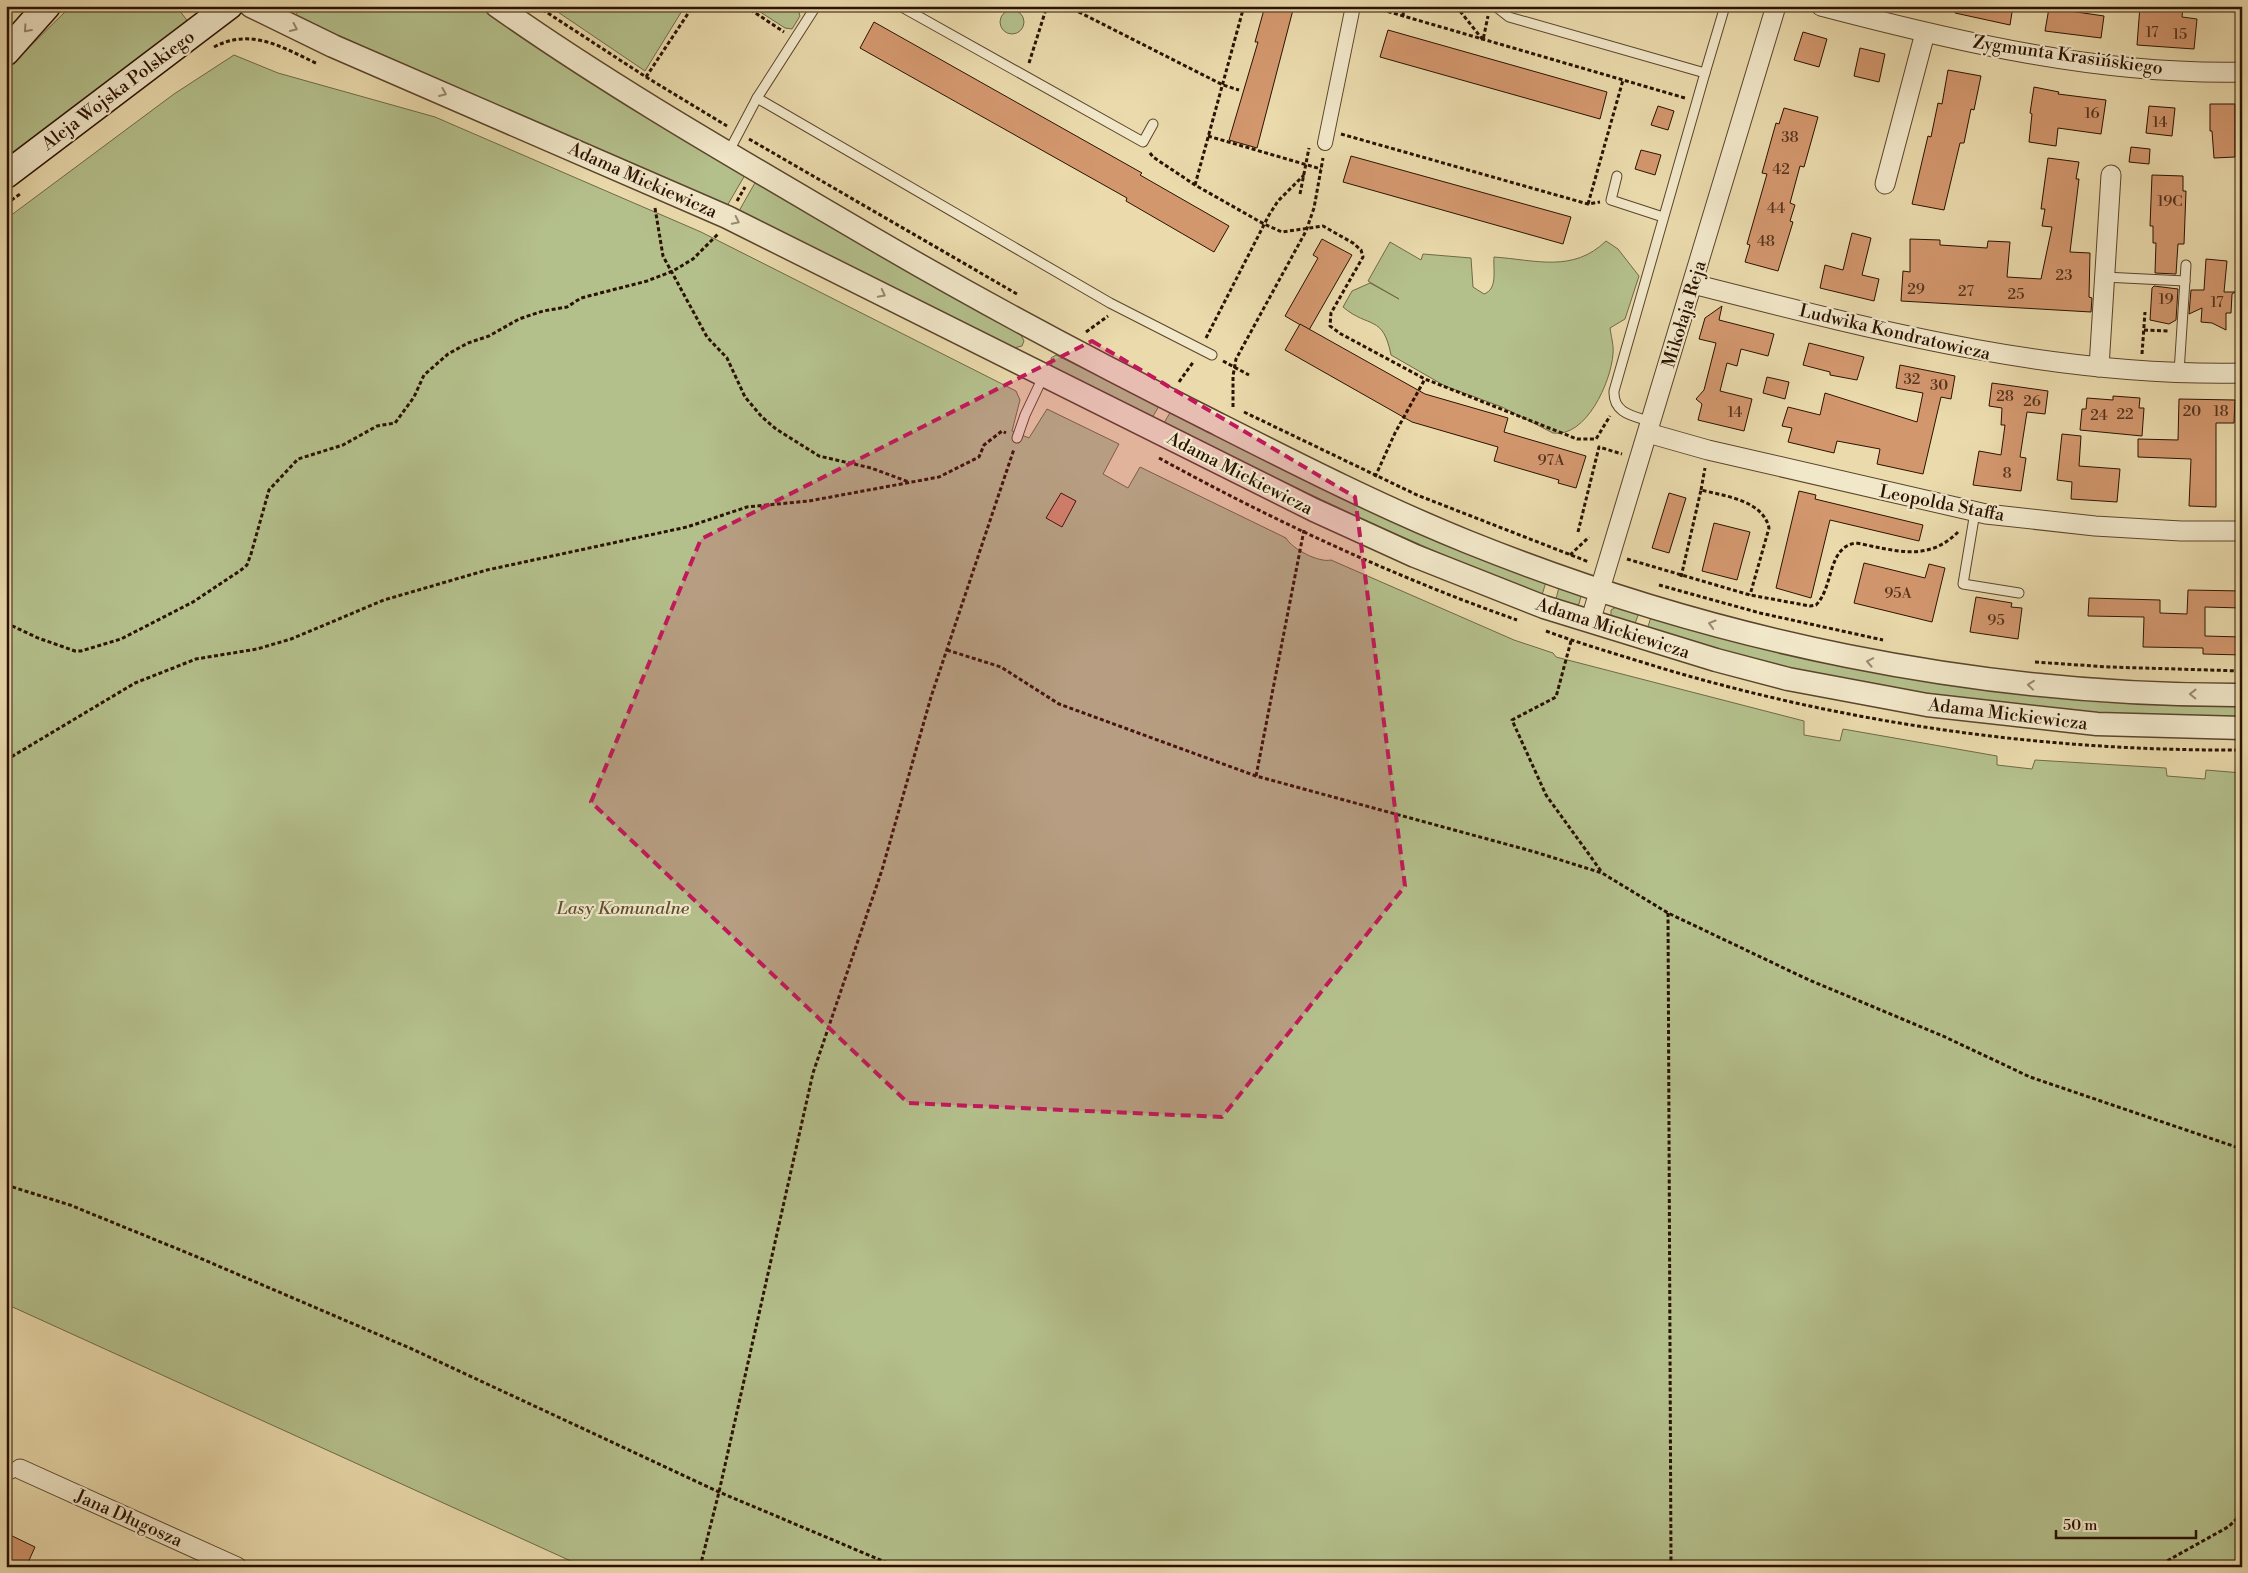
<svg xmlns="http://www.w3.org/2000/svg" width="2248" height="1573" viewBox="0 0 2248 1573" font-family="'Libre Bodoni',serif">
<rect width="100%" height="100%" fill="#eadaac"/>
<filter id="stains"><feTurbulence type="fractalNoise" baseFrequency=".004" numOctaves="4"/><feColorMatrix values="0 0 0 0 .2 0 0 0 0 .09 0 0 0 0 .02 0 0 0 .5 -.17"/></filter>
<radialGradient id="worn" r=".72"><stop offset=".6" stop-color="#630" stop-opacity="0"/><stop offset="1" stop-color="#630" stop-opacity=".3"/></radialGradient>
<g fill="#b4c08c" stroke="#706946">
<polygon points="71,6 176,6 189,23 6,162 6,70"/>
<polygon points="304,6 480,6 519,34 745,175 727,206 294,16"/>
<polygon points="549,6 685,6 645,71"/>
<polygon points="751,6 775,6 783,11 786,6 797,6 800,16 792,29 785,28"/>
<circle cx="1012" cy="22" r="12"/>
<path d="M234,55L278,73L435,117L701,232L1016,391L1020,400L1012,431L1029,438L1047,409L1119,444L1103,474L1128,488L1140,467L1286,538C1292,549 1319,563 1331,560L1514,640L1553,653L1556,657L1804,721V735L1840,741L1843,729L1997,756V765L2032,769L2035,760L2166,768L2167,776L2205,779L2206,770L2242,773V1567H584L6,1304V219L174,94Z"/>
<polygon points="756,181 1021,335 1024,341 1022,346 1014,348 739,211"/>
<path d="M1606,241L1618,249L1639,276L1625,319L1610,328C1611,336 1614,346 1613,354C1611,382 1586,438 1553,433L1502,407L1445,386L1391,355C1383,314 1369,329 1343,307L1352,291L1370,283L1399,299L1368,281L1390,242L1421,260L1423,254L1471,258L1473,287L1484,294C1498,289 1493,270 1494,257C1536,260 1573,273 1606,241Z"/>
<polygon points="1056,355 1159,406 1152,418 1052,367 1051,358"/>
<path d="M1171,411L1546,582L1542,595C1412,545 1289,485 1164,423Z"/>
<polygon points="1559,587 1581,596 1579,604 1574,606 1556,599"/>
<polygon points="1618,606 1639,613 1634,626 1611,616 1611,610"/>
<path d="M1651,617C1732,638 1812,662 1894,676C2010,695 2125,700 2242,705V719C2094,717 1948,702 1804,672C1751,661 1699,644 1647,630Z"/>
</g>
<g fill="#d3976e" stroke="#2b1200">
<polygon points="1265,6 1294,6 1257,148 1229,140 1258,42 1255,42"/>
<polygon points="1956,6 2013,6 2010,25 1955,13"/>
<polygon points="2140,6 2183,7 2182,17 2197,19 2194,49 2137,45"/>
<polygon points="2049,8 2104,16 2101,38 2045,31"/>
<polygon points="874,22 1142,173 1140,175 1229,226 1214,252 1126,201 1127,198 860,48"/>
<polygon points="1388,30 1607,92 1600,119 1380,57"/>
<polygon points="1803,32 1827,39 1819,67 1794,60"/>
<polygon points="1860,48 1885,54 1879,82 1854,76"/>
<polygon points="1948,70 1981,76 1974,110 1971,109 1964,143 1960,143 1944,210 1912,204 1928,136 1931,137 1938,103 1942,104"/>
<polygon points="2034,87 2059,92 2058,94 2106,100 2101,134 2058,128 2056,146 2029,142 2032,114 2030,113"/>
<polygon points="2210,104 2235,104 2235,157 2214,158 2212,131 2210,131"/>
<polygon points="1658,106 1674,111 1668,130 1651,125"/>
<polygon points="2149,106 2175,108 2172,136 2146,133"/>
<polygon points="1784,108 1818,117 1804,167 1800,166 1790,203 1795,205 1790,221 1793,222 1778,271 1745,262 1750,245 1747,244 1767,174 1762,173 1776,123 1779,124"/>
<polygon points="2131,147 2150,149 2149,164 2129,162"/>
<polygon points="1641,150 1661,155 1655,175 1635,169"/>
<polygon points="1351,156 1571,217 1563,244 1343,182"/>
<polygon points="2048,158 2079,162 2076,179 2079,179 2070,252 2090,253 2089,297 2092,298 2091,312 1901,301 1903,271 1910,272 1910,239 1940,240 1940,245 1987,248 1988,241 2010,242 2007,277 2041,279 2052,227 2042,226 2045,209 2041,209"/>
<polygon points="2152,175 2183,176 2183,191 2186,191 2184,244 2178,244 2176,274 2155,273 2156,243 2153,243 2153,226 2150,226"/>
<polygon points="1852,233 1871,238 1862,275 1879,279 1874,301 1820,288 1825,265 1843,270"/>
<polygon points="1322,239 1352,255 1309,330 1285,316 1318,258 1313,255"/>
<polygon points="2206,259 2227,261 2224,292 2235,292 2232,294 2231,313 2226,313 2226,330 2212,323 2201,322 2202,308 2189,314 2191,290 2204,290"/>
<polygon points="2154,286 2178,289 2176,320 2169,324 2150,320 2152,288"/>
<polygon points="1722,306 1719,320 1774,334 1768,356 1741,349 1737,366 1727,363 1720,391 1752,399 1744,431 1698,420 1702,404 1696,399 1704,390 1716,343 1699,339 1705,318"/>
<polygon points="1300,324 1425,394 1508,418 1504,432 1586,456 1576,488 1558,483 1559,480 1494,461 1498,447 1412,422 1285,350"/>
<polygon points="1809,343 1864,357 1857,380 1830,375 1830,372 1803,365"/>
<polygon points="1900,365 1955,376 1951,399 1941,397 1923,474 1877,464 1880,449 1837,441 1834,453 1788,442 1792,428 1782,426 1788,407 1820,415 1825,393 1917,422 1923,393 1896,388"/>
<polygon points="1767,377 1789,382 1785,399 1763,393"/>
<polygon points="1992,383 2048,391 2045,414 2027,412 2020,457 2026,458 2021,491 1973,485 1979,451 2001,455 2005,425 2001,425 2002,408 1989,406"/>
<polygon points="2113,396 2140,398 2139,408 2144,408 2142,436 2080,430 2082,409 2086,409 2087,398 2113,400"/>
<polygon points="2179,399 2235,400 2234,423 2216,423 2216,507 2189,506 2191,459 2138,457 2138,439 2178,440"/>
<polygon points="2062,434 2081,436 2079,466 2120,469 2117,502 2071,499 2072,482 2057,480"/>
<polygon points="1799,491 1816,495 1815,499 1923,525 1919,541 1830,520 1811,598 1776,588"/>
<polygon points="1061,493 1076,501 1062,527 1046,518"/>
<polygon points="1669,493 1686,498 1669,553 1652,548"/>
<polygon points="1714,523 1750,532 1737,580 1702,571"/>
<polygon points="1864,563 1925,578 1929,564 1945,568 1932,622 1854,603"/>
<polygon points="2188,590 2242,591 2242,608 2205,607 2205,636 2242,637 2242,655 2203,654 2203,648 2143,647 2144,617 2088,616 2089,598 2160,600 2160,613 2187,614"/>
<polygon points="1976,597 2012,603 2011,607 2022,608 2018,639 1970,632"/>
<polygon points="6,1533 35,1547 26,1567 6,1567"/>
</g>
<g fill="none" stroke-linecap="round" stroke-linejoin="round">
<g stroke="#5b442b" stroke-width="11">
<g id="service">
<polyline points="900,6 1143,142 1153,124"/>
<path d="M1495,6L1509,17L1705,73L1614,391C1613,414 1634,416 1652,422"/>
<polyline points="1705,73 1725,6"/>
<polyline points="757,98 1110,303 1212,355"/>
<polyline points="728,153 757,98 816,6"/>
<polyline points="1617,176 1611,200 1663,217"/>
<polyline points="2104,277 2185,281"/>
<polyline points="2179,372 2186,265"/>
<polyline points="1017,438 1025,415 1044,375"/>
<polyline points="1975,512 1963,584 2019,593"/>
<polyline points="6,1477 20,1469"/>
</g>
</g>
<g stroke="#5b442b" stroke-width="16">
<polyline id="pedestrian" points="1325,143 1353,6"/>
</g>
<g stroke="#5b442b" stroke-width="21">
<g id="minor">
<path d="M1821,6C1958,42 2099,75 2242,72"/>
<polyline points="1885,184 1925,33"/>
<path d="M1693,284C1875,330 2052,377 2242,373"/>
<polyline points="2099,367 2111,175"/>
<polyline points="1648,433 1708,450 1986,514 2095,526 2181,531 2242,531"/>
<polyline points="1590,622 1776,6"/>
<polyline points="20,1469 237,1567"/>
</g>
</g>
<g stroke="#5b442b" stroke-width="25">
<g id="tertiary">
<polyline points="251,6 333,46 727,217 1314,510 1415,556 1544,607 1716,660 1788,679 1927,705 2097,724 2242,728"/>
<path d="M497,6C619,92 750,166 879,242C987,305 1096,363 1208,419C1293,462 1379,506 1468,542C1714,641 1976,696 2242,695"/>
</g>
</g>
<g stroke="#2b1200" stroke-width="29">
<g id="secondary">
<polyline points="6,52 47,6"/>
<polyline points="6,175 229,6"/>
</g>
</g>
<g stroke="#2b1200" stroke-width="3" stroke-dasharray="4 2.5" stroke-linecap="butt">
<polyline points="537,6 646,77 727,126"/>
<polyline points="745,6 784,32"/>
<polyline points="1067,6 1223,85 1239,90"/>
<polyline points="1369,6 1685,98"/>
<polyline points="1456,6 1483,40 1488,16"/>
<polyline points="1403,16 1404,6"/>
<path d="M214,47C252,27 283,48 318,64"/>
<polyline points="1029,63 1047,6"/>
<polyline points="646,77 693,6"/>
<polyline points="1341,134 1588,204 1600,202"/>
<polyline points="1208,136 1321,169"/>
<polyline points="749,139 1017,294"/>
<polyline points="1150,153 1153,157 1195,185 1264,224 1282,232 1323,226 1353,243 1361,250 1363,257 1331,313 1330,326 1341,334 1425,379 1577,439 1596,439 1610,416"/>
<polyline points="1195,185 1244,6"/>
<polyline points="1300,194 1309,148"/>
<polyline points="737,201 745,187"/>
<polyline points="6,204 20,194"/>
<polyline points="1588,204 1623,80"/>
<polyline points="655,208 663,256 707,337 727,358 745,397 762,417 776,429 819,456 871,468 909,482"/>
<polyline points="2144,330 2169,331"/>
<polyline points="1086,332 1108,316"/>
<polyline points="1206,338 1269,215 1278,201 1304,175"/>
<polyline points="2142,354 2145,312"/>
<polyline points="1223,361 1249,375"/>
<polyline points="1179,382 1194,361"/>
<polyline points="1233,407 1233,376 1236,359 1306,231 1314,208 1323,158"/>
<polyline points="1244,412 1417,495 1589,562"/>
<path d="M1159,458C1272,520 1395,577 1517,620"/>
<polyline points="1375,477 1395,433 1425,379"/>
<polyline points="1701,490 1705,468"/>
<polyline points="1578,532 1599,447 1622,454"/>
<polyline points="1570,555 1589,537"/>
<path d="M1627,559L1750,595L1810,606L1816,605C1834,587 1827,547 1856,543C1895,550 1927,563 1958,532"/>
<path d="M1681,577L1701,490C1724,496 1763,500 1769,528L1750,595"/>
<polyline points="1659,585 1760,613 1883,640"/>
<polyline points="6,623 38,638 75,651 81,651 121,639 193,602 241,570 247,565 251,554 269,490 298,459 343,445 377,426 395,423 414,397 424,375 448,354 468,343 489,336 519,319 543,311 567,307 581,298 647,281 673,271 693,259 718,234"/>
<path d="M1546,631C1584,645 1623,656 1661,668C1849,724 2043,751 2239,750"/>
<polyline points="1571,641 1556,697 1512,720 1546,795 1601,871"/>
<polyline points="947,650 1001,667 1059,704 1256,776 1535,852 1602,873 1668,913 1809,980 1943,1036 2030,1077 2242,1149"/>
<polyline points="2035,662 2109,667 2242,671"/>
<polyline points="6,760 135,683 196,659 257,649 291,639 384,600 487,570 687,527 747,507 809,501 939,477 979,457 984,445 1002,431 1006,433"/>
<polyline points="1256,776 1304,530"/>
<polyline points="1668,913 1671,1567"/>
<polyline points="6,1185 70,1205 195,1256 412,1349 719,1492 897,1567"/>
<polyline points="700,1567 719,1492 813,1073 882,870 931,697 1014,449"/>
<polyline points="2156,1567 2228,1527 2242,1514"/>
</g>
<use href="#service" stroke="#f1e7c9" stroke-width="9"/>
<use href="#pedestrian" stroke="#f1e7c9" stroke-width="14"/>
<use href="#minor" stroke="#f1e7c9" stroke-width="19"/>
<use href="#tertiary" stroke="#f1e7c9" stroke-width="22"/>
<use href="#secondary" stroke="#f1e7c9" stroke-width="26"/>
</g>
<defs><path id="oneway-chevron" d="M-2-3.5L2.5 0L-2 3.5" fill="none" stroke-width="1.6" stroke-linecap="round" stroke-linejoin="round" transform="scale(1.25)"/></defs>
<g stroke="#98876f">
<use href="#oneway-chevron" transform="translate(294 28) rotate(25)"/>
<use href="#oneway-chevron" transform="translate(27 29) rotate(132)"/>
<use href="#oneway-chevron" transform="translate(443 93) rotate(23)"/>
<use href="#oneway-chevron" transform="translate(736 221) rotate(26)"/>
<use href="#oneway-chevron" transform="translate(882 294) rotate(27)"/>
<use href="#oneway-chevron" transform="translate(1712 624) rotate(-164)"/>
<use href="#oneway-chevron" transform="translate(1870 662) rotate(-169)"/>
<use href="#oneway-chevron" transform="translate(2031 685) rotate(-174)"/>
<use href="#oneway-chevron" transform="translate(2193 694) rotate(-179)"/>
</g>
<path fill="#c2185b" fill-opacity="0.2" stroke="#c2185b" stroke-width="4" stroke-dasharray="10 6" stroke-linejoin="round" d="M1092,341L1355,497L1405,886L1222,1117L908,1103L591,802L701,539Z"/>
<g text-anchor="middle" stroke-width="4.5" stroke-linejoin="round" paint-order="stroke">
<g font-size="15" fill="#55331c">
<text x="2152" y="37">17</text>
<text x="2180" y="39">15</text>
<text x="2092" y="118">16</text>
<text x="2160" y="127">14</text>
<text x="1790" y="142">38</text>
<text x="1781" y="174">42</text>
<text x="2170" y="206">19C</text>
<text x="1776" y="213">44</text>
<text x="1766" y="246">48</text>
<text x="2064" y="280">23</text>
<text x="1916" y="294">29</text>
<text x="1966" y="296">27</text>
<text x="2016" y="299">25</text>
<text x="2166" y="304">19</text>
<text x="2217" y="307">17</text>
<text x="1912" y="384">32</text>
<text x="1939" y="390">30</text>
<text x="2005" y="401">28</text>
<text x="2032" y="406">26</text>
<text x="2192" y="416">20</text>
<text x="2221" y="416">18</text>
<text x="1735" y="417">14</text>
<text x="2125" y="419">22</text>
<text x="2099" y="420">24</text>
<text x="1551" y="465">97A</text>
<text x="2007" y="478">8</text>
<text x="1898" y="598">95A</text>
<text x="1996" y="625">95</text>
</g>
<g font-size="18" fill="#2b1200" stroke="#f1e7c9">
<text transform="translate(2068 55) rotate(8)" y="6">Zygmunta Krasińskiego</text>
<text transform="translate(118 90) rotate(-37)" y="6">Aleja Wojska Polskiego</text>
<text transform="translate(643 180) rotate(24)" y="6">Adama Mickiewicza</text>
<text transform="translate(1684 314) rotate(-73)" y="6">Mikołaja Reja</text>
<text transform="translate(1895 332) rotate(13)" y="6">Ludwika Kondratowicza</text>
<text transform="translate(1240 473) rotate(27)" y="6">Adama Mickiewicza</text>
<text transform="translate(1942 503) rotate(11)" y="6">Leopolda Staffa</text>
<text transform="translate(1613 628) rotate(18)" y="6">Adama Mickiewicza</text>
<text transform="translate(2008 714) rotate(7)" y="6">Adama Mickiewicza</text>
<text transform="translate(129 1518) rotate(24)" y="6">Jana Długosza</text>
</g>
<g font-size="18" font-style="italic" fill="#5b4f31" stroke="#f1e7c9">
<text x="623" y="914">Lasy Komunalne</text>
</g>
</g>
<rect width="2248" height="1573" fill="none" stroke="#eadaac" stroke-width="25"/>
<rect x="8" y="8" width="2233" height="1558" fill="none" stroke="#2b1200" stroke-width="2.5"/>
<rect x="12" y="12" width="2223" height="1548" fill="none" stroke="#2b1200"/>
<path d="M2056 1530v8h140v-8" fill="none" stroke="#2b1200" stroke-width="2.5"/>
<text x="2063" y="1530" font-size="15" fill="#2b1200" stroke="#f1e7c9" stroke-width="4" paint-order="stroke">50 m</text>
<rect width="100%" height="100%" filter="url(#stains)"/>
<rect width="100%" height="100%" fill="url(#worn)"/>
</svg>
